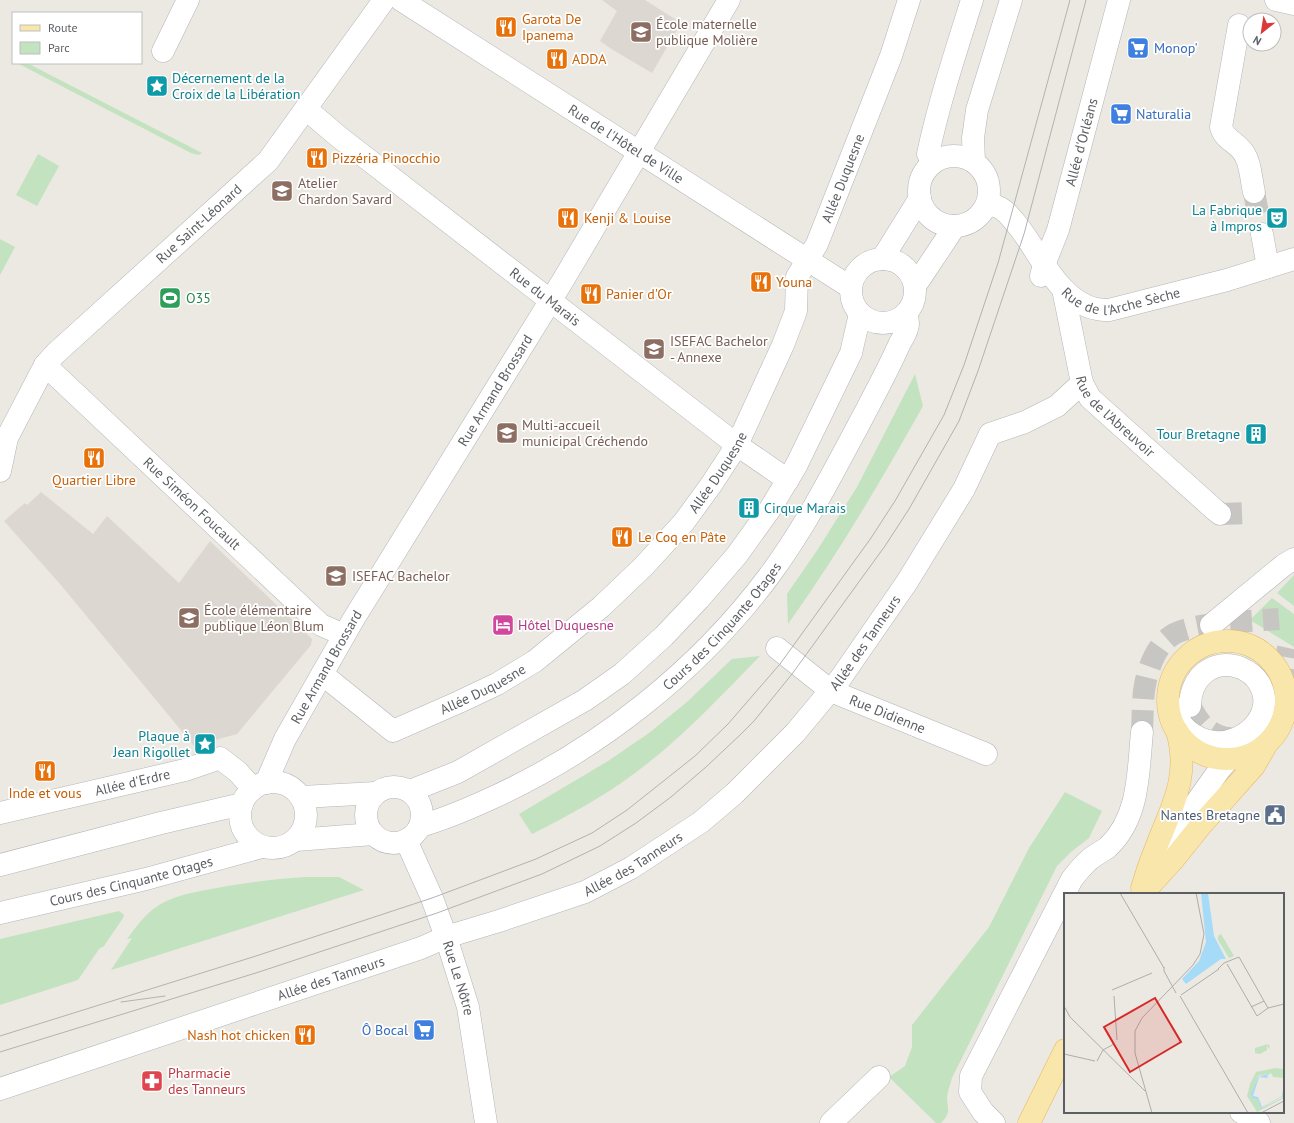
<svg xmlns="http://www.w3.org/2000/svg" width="1294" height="1123" viewBox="0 0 1294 1123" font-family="'PT Sans',sans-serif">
<rect width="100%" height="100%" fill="#ece9e2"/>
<g fill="#dcd8d1">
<polygon points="602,0 645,0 681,23 652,73 613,50 600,41 617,11"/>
<polygon points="41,492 93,534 107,516 179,583 210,541 312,639 311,645 237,734 194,746 60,584 4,521 25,503 27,505"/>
</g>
<g fill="#c3e2c0">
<polygon points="17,63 27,63 202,153 199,155 191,153"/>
<polygon points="38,154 59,166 37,206 16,195"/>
<polygon points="0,239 15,247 0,275"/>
<path d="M915,374L923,406C881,481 838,554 788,624L787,594L818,549L857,487Z"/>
<polygon points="1294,575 1294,606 1277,593"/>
<polygon points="1272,598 1294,614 1294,647 1250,620"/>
<path d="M760,656C720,697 681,739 635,773C603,797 568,816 532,834L519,814L608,761L649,733L687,702L732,659Z"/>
<path d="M1065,792L1102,811L1089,838L1071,852L1057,866L952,1078C950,1084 948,1091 947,1097C947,1108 952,1112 941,1123H936L889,1077L905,1066L912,1047V1025L989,927L1029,848Z"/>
<path d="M305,877H339L364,890L111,970L132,938L127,939C134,930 141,919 151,911C167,897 190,893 211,889C242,883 273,879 305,877Z"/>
<polygon points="119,911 124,915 123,918 104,946 99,949 78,980 0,1005 0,939"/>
</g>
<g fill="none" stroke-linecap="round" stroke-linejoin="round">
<g stroke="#c8c6c2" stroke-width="22" stroke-dasharray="22 11" stroke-linecap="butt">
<polyline points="1254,192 1262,234"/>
<polyline points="1220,514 1248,513"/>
<path d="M1190,706C1196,717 1202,727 1213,733C1235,746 1266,734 1275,711C1282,694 1284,666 1288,648"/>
<path d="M1142,732C1143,715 1142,696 1146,680C1150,663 1158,643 1174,634C1196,622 1253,621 1279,619"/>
</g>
<g stroke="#b3b5b9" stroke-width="23">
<g id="minor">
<path id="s1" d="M401,0L850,287"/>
<polyline points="1276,0 1294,4"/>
<path d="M1239,25L1221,127C1224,140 1239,143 1245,155C1251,165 1251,180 1254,192"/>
<polyline points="163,51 188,0"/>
<path id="s2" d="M306,109L339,137L737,445L788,480"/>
<circle cx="954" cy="191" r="35"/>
<path d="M933,162L928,154C939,102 956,51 972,0"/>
<polyline points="974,162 973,138 977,110 1011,0"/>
<path id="s3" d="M987,204C990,205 995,205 998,207C1006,210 1013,220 1018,226C1039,252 1060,303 1097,309C1101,310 1105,310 1109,310L1227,280L1294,259"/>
<polyline points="1262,234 1268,267"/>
<circle cx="883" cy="291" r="32"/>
<polyline points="882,259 920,198"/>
<path id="s4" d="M1041,276L1044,265L1058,230L1119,0"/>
<polyline points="915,286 955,226"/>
<path id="s5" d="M1063,289L1082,383L1090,398L1215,510L1220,514"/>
<path id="s6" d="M45,365L321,625L344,635"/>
<path id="s7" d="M0,471L7,438L45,365L56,353L268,161L384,0"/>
<polyline points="1211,625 1284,565 1294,559"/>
<path id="s8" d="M777,648L831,691L986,754"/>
<path id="s9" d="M322,674L393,731L459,702L497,684L535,661L601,607L644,566L684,522L711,485L737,445L783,345L796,311L797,277L817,244L891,56L909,0"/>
<path d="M1169,702C1174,711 1179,723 1187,730C1194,736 1205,741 1214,742C1245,745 1277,713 1259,683C1255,676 1248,671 1241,668C1213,657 1190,678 1190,706"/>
<circle cx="273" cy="815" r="33"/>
<path id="s10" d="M266,783L285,739L353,620L562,282L729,0"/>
<circle cx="394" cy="815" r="28"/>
<polyline points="410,791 458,772 585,700 622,674 664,636 699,599 737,555 770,509 796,466 851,353 860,314"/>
<polyline points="302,797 376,793"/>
<path id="s11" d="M0,813L185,770L220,758L238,772L253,789"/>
<path id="s12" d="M420,826C445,819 468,809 492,798C599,749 698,671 769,576C804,529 832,475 859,424C873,397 887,372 899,345C902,339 908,331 908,324C908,321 907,317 906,313"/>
<polyline points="296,840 373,834"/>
<path id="s13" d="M406,840L432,898L446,937L468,1007L486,1123"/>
<polyline points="0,865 161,823 242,804"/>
<polyline points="1162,867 1186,817 1220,769 1229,759 1236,743 1245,735"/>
<path id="s14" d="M0,913L146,879L262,847"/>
<path id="s15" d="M0,1089L421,948L446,937L499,921L585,892L631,868L701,822L734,794L795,733L840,679L907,582L964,489L990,434L1025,422L1057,406L1082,383"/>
<polyline points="1241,1112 1259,1123"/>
<polyline points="831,1123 879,1077"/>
<path d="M994,1123L983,1112L970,1092L971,1076L1072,879C1077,873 1082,866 1088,861C1094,855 1102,852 1108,847C1140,817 1138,771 1142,732"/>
</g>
</g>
<g stroke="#e6b762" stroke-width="23">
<g id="major">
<circle cx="1227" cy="700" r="59"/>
<path d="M1142,888C1146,876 1149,864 1154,853C1170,809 1191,779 1177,731"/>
<polyline points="1142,894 1173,860 1202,824 1221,803 1254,766 1265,747"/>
<polyline points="1029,1123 1065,1050"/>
</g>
</g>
<use href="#minor" stroke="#fff" stroke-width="22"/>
<use href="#major" stroke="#f8e6ab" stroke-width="22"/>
<g stroke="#b1b2b2" stroke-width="1">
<polyline points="121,1002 165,996"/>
<polyline points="0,1036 256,956 432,898 536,859 592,833 627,810 695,756 728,724 780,664 871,538 895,501 944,415 964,365 998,263 1070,0"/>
<polyline points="0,1052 259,972 437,913 542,874 600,846 636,823 671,797 706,767 740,735 754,721 792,674 885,546 909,509 959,421 978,371 1024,234 1086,0"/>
</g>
</g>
<defs>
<g id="restaurant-square" transform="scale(1.15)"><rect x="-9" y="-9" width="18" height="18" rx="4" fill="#e8710a" stroke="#fff"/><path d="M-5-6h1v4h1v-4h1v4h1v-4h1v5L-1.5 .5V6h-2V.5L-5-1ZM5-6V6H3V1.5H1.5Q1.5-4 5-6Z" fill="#fff"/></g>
<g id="school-square" transform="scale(1.15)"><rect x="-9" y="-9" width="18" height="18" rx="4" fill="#8d6e63" stroke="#fff"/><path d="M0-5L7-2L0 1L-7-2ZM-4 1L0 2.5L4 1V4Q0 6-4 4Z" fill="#fff"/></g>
<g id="supermarket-square" transform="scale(1.15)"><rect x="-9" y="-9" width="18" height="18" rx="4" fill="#3f7fe0" stroke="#fff"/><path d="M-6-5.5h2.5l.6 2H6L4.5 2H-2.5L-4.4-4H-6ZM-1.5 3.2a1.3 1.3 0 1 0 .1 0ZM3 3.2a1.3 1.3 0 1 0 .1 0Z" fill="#fff"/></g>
<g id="sight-square" transform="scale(1.15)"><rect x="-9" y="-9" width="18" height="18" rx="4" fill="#0f9aa8" stroke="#fff"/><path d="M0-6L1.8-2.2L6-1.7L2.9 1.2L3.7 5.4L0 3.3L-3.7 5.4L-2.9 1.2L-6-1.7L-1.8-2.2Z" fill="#fff"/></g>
<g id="university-square" transform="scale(1.15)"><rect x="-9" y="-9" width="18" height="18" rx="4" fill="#8d6e63" stroke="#fff"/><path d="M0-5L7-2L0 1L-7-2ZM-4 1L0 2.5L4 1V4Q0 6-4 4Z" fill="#fff"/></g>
<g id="theatre-square" transform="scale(1.15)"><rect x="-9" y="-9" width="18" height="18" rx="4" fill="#0f9aa8" stroke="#fff"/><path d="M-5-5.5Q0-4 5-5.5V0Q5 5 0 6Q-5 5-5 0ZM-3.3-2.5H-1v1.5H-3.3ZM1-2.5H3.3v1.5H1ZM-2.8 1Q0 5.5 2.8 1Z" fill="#fff"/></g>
<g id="stadium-square" transform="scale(1.15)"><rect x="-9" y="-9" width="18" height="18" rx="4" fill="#2e9e5b" stroke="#fff"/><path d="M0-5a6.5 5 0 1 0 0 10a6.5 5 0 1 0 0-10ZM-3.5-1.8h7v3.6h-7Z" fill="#fff"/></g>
<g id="building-square" transform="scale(1.15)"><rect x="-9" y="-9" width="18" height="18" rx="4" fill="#0f9aa8" stroke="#fff"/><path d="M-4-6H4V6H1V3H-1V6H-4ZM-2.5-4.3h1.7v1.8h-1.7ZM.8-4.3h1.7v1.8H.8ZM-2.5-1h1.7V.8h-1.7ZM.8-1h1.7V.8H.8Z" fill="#fff"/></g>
<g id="hotel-square" transform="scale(1.15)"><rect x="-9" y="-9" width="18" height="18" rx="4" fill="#d1479c" stroke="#fff"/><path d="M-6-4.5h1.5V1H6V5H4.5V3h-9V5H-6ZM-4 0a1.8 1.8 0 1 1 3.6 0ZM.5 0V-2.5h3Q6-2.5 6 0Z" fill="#fff"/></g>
<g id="civic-square" transform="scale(1.15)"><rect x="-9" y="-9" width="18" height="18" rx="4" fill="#5c6f8a" stroke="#fff"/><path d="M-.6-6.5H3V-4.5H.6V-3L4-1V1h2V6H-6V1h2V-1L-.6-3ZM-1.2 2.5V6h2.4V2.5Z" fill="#fff"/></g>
<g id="pharmacy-square" transform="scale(1.15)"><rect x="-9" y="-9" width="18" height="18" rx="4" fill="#e0444e" stroke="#fff"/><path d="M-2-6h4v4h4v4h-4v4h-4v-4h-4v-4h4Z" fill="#fff"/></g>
</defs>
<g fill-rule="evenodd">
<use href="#restaurant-square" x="506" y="27"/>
<use href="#school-square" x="641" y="32"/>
<use href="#supermarket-square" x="1138" y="48"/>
<use href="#restaurant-square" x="557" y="59"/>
<use href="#sight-square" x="157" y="86"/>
<use href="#supermarket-square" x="1121" y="114"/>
<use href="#restaurant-square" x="317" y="158"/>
<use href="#university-square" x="282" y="191"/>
<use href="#restaurant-square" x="568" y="218"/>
<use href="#theatre-square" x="1277" y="218"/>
<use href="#restaurant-square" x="761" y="282"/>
<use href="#restaurant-square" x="591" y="294"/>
<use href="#stadium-square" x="170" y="298"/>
<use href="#university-square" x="654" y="349"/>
<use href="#school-square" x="507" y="433"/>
<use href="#building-square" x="1256" y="434"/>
<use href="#restaurant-square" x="94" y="458"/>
<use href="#building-square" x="749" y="508"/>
<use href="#restaurant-square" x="622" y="537"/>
<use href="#university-square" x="336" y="576"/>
<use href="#school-square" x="189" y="618"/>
<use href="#hotel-square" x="503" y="625"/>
<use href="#sight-square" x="205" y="744"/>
<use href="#restaurant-square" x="45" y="771"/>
<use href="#civic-square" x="1275" y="815"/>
<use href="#supermarket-square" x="424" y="1030"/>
<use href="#restaurant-square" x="305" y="1035"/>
<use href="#pharmacy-square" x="152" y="1081"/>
</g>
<g text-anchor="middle" stroke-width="3.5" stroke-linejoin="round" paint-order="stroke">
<g font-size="14" fill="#c56008" stroke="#fff" text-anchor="start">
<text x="522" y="24">Garota De<tspan x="522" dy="16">Ipanema</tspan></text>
<text x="572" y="64">ADDA</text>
<text x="332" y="163">Pizzéria Pinocchio</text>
<text x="584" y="223">Kenji &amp; Louise</text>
<text x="776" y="287">Youna</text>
<text x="606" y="299">Panier d'Or</text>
<text x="94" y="485" text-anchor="middle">Quartier Libre</text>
<text x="638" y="542">Le Coq en Pâte</text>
<text x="45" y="798" text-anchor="middle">Inde et vous</text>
<text x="290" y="1040" text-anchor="end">Nash hot chicken</text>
</g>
<g font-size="14" fill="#785e54" stroke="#fff" text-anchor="start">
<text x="656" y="29">École maternelle<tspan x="656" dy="16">publique Molière</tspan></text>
<text x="298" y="188">Atelier<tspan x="298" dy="16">Chardon Savard</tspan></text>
<text x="670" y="346">ISEFAC Bachelor<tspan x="670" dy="16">- Annexe</tspan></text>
<text x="522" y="430">Multi-accueil<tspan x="522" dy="16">municipal Créchendo</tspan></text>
<text x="352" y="581">ISEFAC Bachelor</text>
<text x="204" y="615">École élémentaire<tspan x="204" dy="16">publique Léon Blum</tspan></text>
</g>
<g font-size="14" fill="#366cbe" stroke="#fff" text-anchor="start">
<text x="1154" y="53">Monop'</text>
<text x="1136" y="119">Naturalia</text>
<text x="408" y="1035" text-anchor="end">Ô Bocal</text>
</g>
<g font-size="14" fill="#0d838f" stroke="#fff" text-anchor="end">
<text x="172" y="83" text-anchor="start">Décernement de la<tspan x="172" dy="16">Croix de la Libération</tspan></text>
<text x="1262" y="215">La Fabrique<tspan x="1262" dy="16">à Impros</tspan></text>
<text x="1240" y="439">Tour Bretagne</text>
<text x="764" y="513" text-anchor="start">Cirque Marais</text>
<text x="190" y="741">Plaque à<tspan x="190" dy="16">Jean Rigollet</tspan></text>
</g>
<g font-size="14" fill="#5b5e62" stroke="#fff">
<text dy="5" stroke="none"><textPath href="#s4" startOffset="140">Allée d'Orléans</textPath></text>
<text dy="5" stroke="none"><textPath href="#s1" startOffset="267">Rue de l'Hôtel de Ville</textPath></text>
<text dy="5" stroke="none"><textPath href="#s9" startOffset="837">Allée Duquesne</textPath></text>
<text dy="5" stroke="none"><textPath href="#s7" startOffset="325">Rue Saint-Léonard</textPath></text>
<text dy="5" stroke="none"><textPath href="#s3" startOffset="180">Rue de l'Arche Sèche</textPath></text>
<text dy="5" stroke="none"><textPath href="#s2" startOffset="304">Rue du Marais</textPath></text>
<text dy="5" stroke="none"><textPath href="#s10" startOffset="455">Rue Armand Brossard</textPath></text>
<text dy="5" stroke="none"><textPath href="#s5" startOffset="143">Rue de l'Abreuvoir</textPath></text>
<text dy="5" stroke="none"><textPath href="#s9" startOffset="514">Allée Duquesne</textPath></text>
<text dy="5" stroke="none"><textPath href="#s6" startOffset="202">Rue Siméon Foucault</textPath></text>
<text dy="5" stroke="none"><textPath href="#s12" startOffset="367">Cours des Cinquante Otages</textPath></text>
<text dy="5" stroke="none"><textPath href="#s15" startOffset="997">Allée des Tanneurs</textPath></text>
<text dy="5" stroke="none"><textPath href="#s10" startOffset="131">Rue Armand Brossard</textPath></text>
<text dy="5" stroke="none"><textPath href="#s9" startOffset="190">Allée Duquesne</textPath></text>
<text dy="5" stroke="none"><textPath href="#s8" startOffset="130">Rue Didienne</textPath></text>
<text dy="5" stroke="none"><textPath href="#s11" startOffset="136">Allée d'Erdre</textPath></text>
<text dy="5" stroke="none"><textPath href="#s15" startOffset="673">Allée des Tanneurs</textPath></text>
<text dy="5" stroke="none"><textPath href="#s14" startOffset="135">Cours des Cinquante Otages</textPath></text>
<text dy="5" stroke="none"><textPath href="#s15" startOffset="349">Allée des Tanneurs</textPath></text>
<text dy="5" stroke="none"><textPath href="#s13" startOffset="148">Rue Le Nôtre</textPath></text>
</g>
<g font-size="14" fill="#27864d" stroke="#fff" text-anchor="start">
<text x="186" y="303">O35</text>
</g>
<g font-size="14" fill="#b23c85" stroke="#fff" text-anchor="start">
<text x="518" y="630">Hôtel Duquesne</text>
</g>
<g font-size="14" fill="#4e5e75" stroke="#fff" text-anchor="end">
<text x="1260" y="820">Nantes Bretagne</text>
</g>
<g font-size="14" fill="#be3a42" stroke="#fff" text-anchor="start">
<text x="168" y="1078">Pharmacie<tspan x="168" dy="16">des Tanneurs</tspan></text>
</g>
</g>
<g transform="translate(1064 893)">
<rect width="220" height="220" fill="#ece9e2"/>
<path d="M157,41L170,63L165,65L154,47V43ZM204,151L206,153L205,156L203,152V157L196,161L191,160V155ZM211,175L220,176V185L209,184L207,180L194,183L187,204L193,206L197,215L218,205L220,196V205L193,219L183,203L186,191L192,179Z" fill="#c3e2c0"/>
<path d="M137,0H144L150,43L162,66H157L122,91L118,86L135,68L142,49ZM207,180L203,183L204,185L195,184L189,203L194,204L198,214L218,203L220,191L219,203L197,215L193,206L188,205L187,201L194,184Z" fill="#a6dbf8"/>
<path fill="none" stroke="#aeadab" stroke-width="1" d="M56,0L100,75M163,71L193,123L204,115L220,111M100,74V78L112,100M154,76L160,70L175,64L204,115M48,97L88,80M117,102L155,76M50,103L53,147M116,103L184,220M0,113L6,124L81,198M187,114L200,108M0,161L31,168M33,168L39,157L50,151M88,220L71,160V138L78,125L129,72L136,61L140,41L132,0M197,220L220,208"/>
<path fill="#d62828" fill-opacity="0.15" stroke="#d62828" stroke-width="2" d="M91,105L117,149L66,179L40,134Z"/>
<rect width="220" height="220" fill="none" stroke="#5b5e62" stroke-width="2"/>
</g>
<rect x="12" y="12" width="130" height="52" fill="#ffffff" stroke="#bdbfc0"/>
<rect x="20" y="25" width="20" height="6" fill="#f8e6ab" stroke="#bdbfc0"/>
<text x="48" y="32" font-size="12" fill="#5b5e62">Route</text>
<rect x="20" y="42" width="20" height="12" fill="#c3e2c0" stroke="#bdbfc0"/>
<text x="48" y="52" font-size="12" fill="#5b5e62">Parc</text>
<g transform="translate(1262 32) rotate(210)"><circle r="19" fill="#ffffff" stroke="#bdbfc0"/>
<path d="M0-3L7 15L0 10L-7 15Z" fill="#db3939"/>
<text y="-6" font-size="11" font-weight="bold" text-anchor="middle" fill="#5b5e62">N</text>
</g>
</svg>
